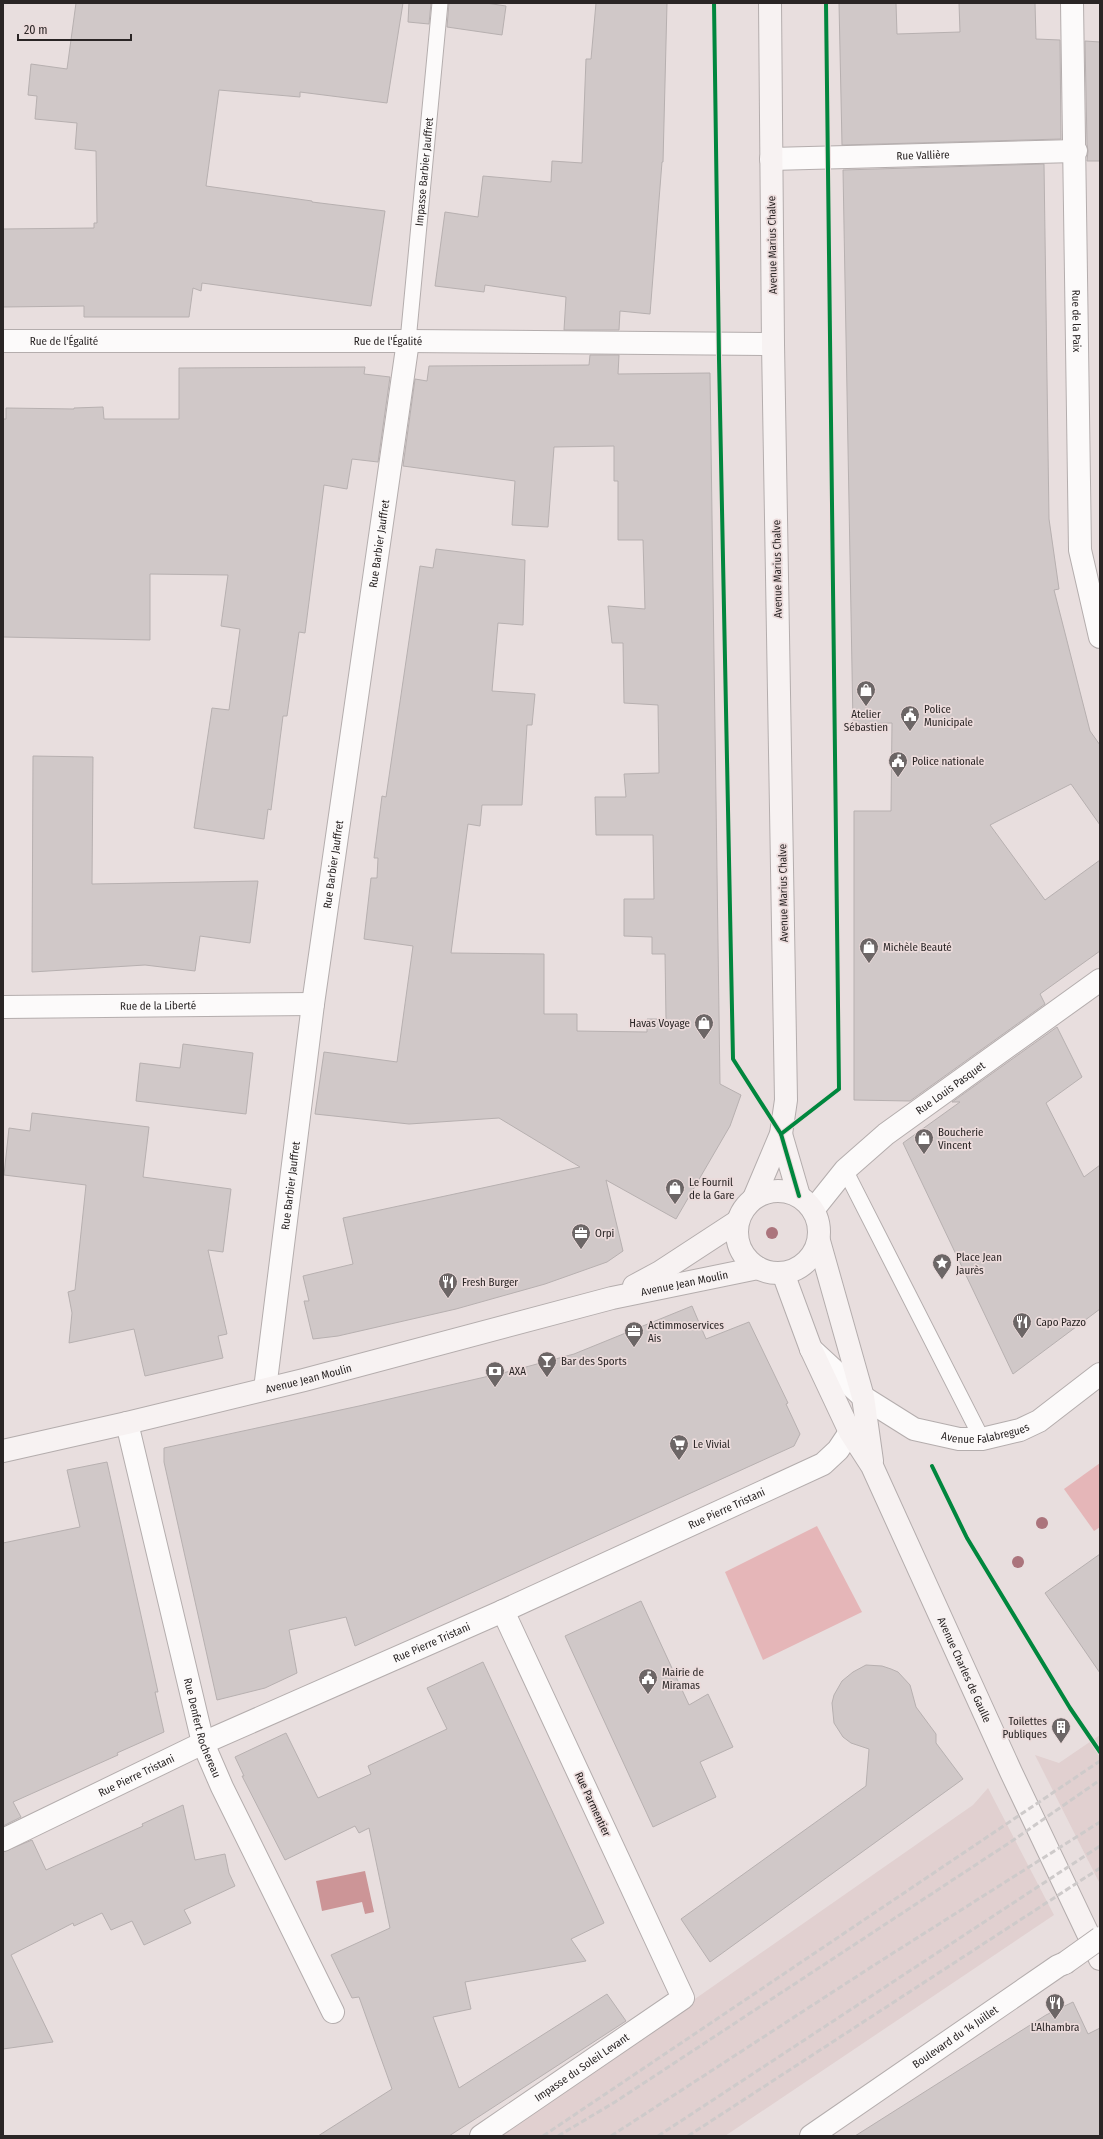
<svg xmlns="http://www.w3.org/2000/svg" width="1103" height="2139" viewBox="0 0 1103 2139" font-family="'Fira Sans Condensed',sans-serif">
<rect width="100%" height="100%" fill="#e8dede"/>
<g fill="#e1d0d0">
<polygon points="1100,1735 1100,1884 1035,1755 1059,1763"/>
<polygon points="988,1788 1054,1915 725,2136 491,2136 639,2038 973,1805"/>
</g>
<g fill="#e5b6b8">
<polygon points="1100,1463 1100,1527 1094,1531 1064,1489"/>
<polygon points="817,1526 862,1612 763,1660 725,1572"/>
</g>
<polygon fill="#cc9597" points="365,1871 374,1912 365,1914 362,1902 322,1911 316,1881"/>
<g fill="#d0c8c8" stroke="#b7b0b0">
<polygon points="76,3 403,3 387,103 300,92 300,97 219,90 206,186 312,201 312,202 385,211 371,306 202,283 201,291 193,288 189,317 84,317 84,306 3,307 3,229 94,228 94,223 97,223 96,151 75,149 77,123 35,119 37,96 28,95 31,64 67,69"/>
<polygon points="409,3 431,3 429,24 408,22"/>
<polygon points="449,3 486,3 506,6 502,35 447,27"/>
<polygon points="596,3 667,3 663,162 662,162 650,314 620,311 619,330 564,330 566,297 485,285 484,292 435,286 445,212 478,217 483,176 551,182 552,161 582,163 586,59 591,59"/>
<polygon points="839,3 896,3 897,34 960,32 959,3 1035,3 1036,39 1060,40 1061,139 842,145"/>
<polygon points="1085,41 1100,42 1100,161 1087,161 1088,151 1087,144"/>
<polygon points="1044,164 1049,519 1059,589 1054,590 1090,731 1100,745 1100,825 1071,784 990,825 1045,900 1100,860 1100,951 1040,994 1045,1004 910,1101 854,1100 854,811 891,811 892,723 853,724 843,170"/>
<polygon points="590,355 619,355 618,374 710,373 720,1084 741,1095 730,1126 676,1219 606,1180 623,1251 607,1262 545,1284 456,1309 338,1336 313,1339 304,1301 309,1301 303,1276 353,1264 343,1218 580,1167 499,1118 409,1124 315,1114 324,1052 397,1062 413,946 364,939 371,878 377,878 378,858 374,858 382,796 386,797 420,566 433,568 436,549 525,560 523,625 498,623 492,691 535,694 532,725 527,725 522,805 482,805 480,826 468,824 451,953 544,954 544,1014 577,1014 577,1031 647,1032 647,1019 666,1019 665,954 652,954 652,937 624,936 624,899 654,899 653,835 596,835 595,797 626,797 624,774 659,773 658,705 624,703 623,643 612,643 608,606 645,609 643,540 618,540 618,481 614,481 614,446 554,447 548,527 512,525 515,481 403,466 415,379 427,381 429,366 589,365"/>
<polygon points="365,367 364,374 390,377 378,462 352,459 347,489 324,485 305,633 299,632 287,716 283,716 271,810 268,809 264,839 194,828 212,708 229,710 240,629 221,626 228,575 150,574 150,640 3,637 3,419 6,419 6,408 74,409 74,408 103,407 104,419 179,419 179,368"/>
<polygon points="33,756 93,757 92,884 258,881 250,943 200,936 195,971 145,965 32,972"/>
<polygon points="1057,1027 1082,1077 1046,1103 1084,1177 1100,1165 1100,1309 1013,1374 903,1143 960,1102 952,1102"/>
<polygon points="183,1044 253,1053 246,1114 136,1101 140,1063 180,1068"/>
<polygon points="32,1113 149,1127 143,1177 231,1189 223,1252 208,1250 227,1334 218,1336 223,1358 145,1376 134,1329 69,1343 72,1313 68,1292 75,1290 86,1185 4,1175 9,1128 30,1131"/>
<polygon points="692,1306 706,1339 749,1322 788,1403 786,1404 800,1434 794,1446 355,1646 346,1617 289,1630 297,1673 265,1688 217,1700 164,1462 164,1448 359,1406 511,1371 574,1354"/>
<polygon points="107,1462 158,1692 155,1692 164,1732 117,1753 118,1755 13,1802 21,1817 3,1826 3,1543 80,1527 67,1470"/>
<polygon points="1100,1554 1100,1673 1045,1593"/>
<polygon points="641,1601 689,1705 708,1694 733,1747 700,1762 716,1797 653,1827 565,1636"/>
<polygon points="483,1662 604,1923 571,1939 586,1961 465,1982 471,2009 433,2017 459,2088 607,1994 626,2021 449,2136 318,2136 392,2089 359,1997 352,1998 331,1955 390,1928 369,1828 359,1833 355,1826 285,1860 242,1776 244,1776 235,1757 286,1733 318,1798 371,1774 368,1766 447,1729 427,1688"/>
<polygon points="866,1665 882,1666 891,1669 898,1672 910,1685 916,1707 936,1734 936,1743 963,1779 710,1962 681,1919 866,1786 869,1749 851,1743 843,1737 834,1723 832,1703 834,1695 842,1681 853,1672"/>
<polygon points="183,1805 195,1860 225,1854 229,1873 235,1886 184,1910 191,1923 144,1945 132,1921 111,1930 102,1913 74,1926 73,1923 11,1955 53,2042 3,2049 3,1852 32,1840 46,1870 143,1826 142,1824"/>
<polygon points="1073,2002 1088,2034 1100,2028 1100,2136 855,2136 1046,2015"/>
</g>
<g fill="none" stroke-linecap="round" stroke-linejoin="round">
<g stroke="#b4adad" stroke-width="17">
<g id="lane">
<path id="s1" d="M408,341L440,3"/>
<polyline points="845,1170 982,1439"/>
</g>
</g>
<g stroke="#b4adad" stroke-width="24">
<g id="street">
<path id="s2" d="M1072,3L1080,550L1100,637"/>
<path id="s3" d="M771,159L1076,151"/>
<path id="s4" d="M3,341H408L773,344"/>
<path id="s5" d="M3,1007L313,1004"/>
<path id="s6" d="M813,1210L845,1170L886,1134L1100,980"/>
<path id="s7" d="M811,1349L863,1397L914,1429L959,1439H982L1020,1430L1039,1421L1100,1374"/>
<path id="s8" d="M265,1389L313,1004L408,341"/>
<path id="s9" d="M127,1423L203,1743L222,1787L333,2012"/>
<path id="s10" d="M3,1840L203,1743L503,1611L823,1464L838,1450L850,1432"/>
<path id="s11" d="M481,2136L683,1998L503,1611"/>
<path id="s12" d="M811,2136L1058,1966L1065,1963"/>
</g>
</g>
<g stroke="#b4adad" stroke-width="24">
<g id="secondary">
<polyline points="781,1134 799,1196"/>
<circle cx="778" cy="1232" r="41"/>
<polyline points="754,1198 781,1134 786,1100 773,344 770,3"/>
<polyline points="819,1241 863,1397 872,1461"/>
<path id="s13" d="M783,1273L811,1349L850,1432L872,1466L1011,1772L1100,1959"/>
<polyline points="634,1286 660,1272 738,1221"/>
<path id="s14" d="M3,1451L127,1423L304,1380L612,1298L758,1268"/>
</g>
</g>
<use href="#lane" stroke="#fcfafa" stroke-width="15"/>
<use href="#street" stroke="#fcfafa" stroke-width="22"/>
<use href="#secondary" stroke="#f7f2f2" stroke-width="22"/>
<g stroke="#cecaca" stroke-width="3" stroke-dasharray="6 3" stroke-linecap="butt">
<polyline points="543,2136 1100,1761"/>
<polyline points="558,2136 615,2102 1015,1839 1100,1780"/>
<polyline points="611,2136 879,1962 1100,1822"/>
<polyline points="658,2136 1100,1846"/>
<polyline points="688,2136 1100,1868"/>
</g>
<g stroke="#b4adad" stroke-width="24" stroke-linecap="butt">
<polyline id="street-bridge" points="1065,1963 1100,1938"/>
</g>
<use href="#street-bridge" stroke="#fcfafa" stroke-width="22"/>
<g stroke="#ebdbdb" stroke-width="6">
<g id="cycleway">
<polyline points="714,3 719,359 733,1059 781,1134 799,1196"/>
<polyline points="781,1134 839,1089 826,3"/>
<polyline points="932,1466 967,1538 1070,1708 1100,1752"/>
</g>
</g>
<use href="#cycleway" stroke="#00873e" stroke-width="4"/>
</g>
<g fill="#ab747c">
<circle cx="772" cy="1233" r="6"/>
<circle cx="1042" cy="1523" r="6"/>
<circle cx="1018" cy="1562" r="6"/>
</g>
<defs>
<g id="shop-pin" transform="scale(1)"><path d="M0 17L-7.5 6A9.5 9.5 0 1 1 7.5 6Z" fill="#6c6666" stroke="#ebdbdb"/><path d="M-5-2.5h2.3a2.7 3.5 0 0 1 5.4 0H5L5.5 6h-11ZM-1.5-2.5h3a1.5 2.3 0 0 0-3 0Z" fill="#fff"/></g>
<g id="civic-pin" transform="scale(1)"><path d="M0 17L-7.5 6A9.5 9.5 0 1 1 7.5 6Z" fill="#6c6666" stroke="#ebdbdb"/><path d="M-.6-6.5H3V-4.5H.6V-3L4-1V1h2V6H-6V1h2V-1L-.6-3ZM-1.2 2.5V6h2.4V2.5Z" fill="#fff"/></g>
<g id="office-pin" transform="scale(1)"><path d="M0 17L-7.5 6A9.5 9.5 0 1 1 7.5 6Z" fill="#6c6666" stroke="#ebdbdb"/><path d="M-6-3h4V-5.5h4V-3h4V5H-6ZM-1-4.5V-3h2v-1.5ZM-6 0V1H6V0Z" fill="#fff"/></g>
<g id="sight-pin" transform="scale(1)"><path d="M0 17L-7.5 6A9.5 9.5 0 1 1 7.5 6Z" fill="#6c6666" stroke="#ebdbdb"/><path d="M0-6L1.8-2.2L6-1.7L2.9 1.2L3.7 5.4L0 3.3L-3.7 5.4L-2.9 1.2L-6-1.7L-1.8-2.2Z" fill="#fff"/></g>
<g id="restaurant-pin" transform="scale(1)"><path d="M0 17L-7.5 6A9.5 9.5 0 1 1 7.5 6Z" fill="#6c6666" stroke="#ebdbdb"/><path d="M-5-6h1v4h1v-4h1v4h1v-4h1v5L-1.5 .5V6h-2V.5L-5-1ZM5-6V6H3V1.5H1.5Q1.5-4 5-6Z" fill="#fff"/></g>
<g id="bar-pin" transform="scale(1)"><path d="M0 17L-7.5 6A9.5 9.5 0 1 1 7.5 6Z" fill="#6c6666" stroke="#ebdbdb"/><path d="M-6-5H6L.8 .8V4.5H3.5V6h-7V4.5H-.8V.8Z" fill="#fff"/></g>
<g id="bank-pin" transform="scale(1)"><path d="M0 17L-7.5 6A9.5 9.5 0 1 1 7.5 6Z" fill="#6c6666" stroke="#ebdbdb"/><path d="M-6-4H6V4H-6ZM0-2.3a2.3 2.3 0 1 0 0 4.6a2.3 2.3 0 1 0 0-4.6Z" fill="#fff"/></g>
<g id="supermarket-pin" transform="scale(1)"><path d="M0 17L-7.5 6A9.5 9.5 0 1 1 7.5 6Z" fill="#6c6666" stroke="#ebdbdb"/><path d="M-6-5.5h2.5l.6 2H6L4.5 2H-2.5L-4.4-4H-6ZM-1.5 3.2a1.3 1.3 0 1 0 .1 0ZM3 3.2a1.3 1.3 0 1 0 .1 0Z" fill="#fff"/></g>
<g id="building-pin" transform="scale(1)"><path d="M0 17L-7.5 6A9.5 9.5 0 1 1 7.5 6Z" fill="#6c6666" stroke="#ebdbdb"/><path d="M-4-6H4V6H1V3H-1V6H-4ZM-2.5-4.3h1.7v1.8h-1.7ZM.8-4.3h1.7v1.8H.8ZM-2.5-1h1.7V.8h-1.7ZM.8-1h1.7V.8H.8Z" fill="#fff"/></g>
</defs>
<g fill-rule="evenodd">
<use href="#shop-pin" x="866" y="690"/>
<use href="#civic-pin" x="910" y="715"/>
<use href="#civic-pin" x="898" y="761"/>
<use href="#shop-pin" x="869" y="947"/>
<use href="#shop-pin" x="704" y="1023"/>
<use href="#shop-pin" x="924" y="1138"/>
<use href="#shop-pin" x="675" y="1188"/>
<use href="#office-pin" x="581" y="1233"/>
<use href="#sight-pin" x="942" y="1263"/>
<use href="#restaurant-pin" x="448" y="1282"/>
<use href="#restaurant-pin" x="1022" y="1322"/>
<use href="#office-pin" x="634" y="1331"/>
<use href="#bar-pin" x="547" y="1361"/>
<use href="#bank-pin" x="495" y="1371"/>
<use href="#supermarket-pin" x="679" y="1444"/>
<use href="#civic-pin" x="648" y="1678"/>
<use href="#building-pin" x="1061" y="1727"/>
<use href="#restaurant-pin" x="1055" y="2003"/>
</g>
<g text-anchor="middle" stroke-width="3.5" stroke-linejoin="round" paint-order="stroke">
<g font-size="11" fill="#2a2525" stroke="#ebdbdb">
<text dy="4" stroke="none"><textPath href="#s3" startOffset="152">Rue Vallière</textPath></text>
<text dy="4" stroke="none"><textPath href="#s1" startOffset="170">Impasse Barbier Jauffret</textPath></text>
<text transform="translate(772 245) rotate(-91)" y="4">Avenue Marius Chalve</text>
<text dy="4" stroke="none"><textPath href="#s2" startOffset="318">Rue de la Paix</textPath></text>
<text dy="4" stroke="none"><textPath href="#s4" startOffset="61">Rue de l'Égalité</textPath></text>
<text dy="4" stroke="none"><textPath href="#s4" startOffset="385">Rue de l'Égalité</textPath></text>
<text dy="4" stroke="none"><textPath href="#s8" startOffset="853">Rue Barbier Jauffret</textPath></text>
<text transform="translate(777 569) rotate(-91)" y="4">Avenue Marius Chalve</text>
<text dy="4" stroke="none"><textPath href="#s8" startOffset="529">Rue Barbier Jauffret</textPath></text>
<text transform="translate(783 893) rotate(-91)" y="4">Avenue Marius Chalve</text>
<text dy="4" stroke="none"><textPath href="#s5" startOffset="155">Rue de la Liberté</textPath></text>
<text dy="4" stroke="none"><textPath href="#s6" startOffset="185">Rue Louis Pasquet</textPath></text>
<text dy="4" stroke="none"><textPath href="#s8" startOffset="205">Rue Barbier Jauffret</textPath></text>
<text dy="4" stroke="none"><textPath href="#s14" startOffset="702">Avenue Jean Moulin</textPath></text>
<text dy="4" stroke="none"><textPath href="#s14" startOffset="314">Avenue Jean Moulin</textPath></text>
<text dy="4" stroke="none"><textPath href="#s7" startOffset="204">Avenue Falabregues</textPath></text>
<text dy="4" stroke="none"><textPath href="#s10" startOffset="796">Rue Pierre Tristani</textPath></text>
<text dy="4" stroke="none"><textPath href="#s10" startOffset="472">Rue Pierre Tristani</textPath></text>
<text dy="4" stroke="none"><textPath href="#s13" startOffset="437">Avenue Charles de Gaulle</textPath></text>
<text dy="4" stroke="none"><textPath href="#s9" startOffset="314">Rue Denfert Rochereau</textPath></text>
<text dy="4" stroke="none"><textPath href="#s10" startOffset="148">Rue Pierre Tristani</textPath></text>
<text transform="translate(593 1804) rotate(65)" y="4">Rue Parmentier</text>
<text dy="4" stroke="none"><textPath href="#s12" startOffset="175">Boulevard du 14 Juillet</textPath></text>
<text dy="4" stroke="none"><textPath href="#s11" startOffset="122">Impasse du Soleil Levant</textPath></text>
</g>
<g font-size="11" fill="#2a2525" stroke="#ebdbdb" text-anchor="start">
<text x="924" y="713">Police<tspan x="924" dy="13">Municipale</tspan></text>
<text x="866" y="718" text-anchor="middle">Atelier<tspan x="866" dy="13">Sébastien</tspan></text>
<text x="912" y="765">Police nationale</text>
<text x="883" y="951">Michèle Beauté</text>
<text x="690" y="1027" text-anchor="end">Havas Voyage</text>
<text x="938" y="1136">Boucherie<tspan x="938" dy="13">Vincent</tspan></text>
<text x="689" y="1186">Le Fournil<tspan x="689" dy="13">de la Gare</tspan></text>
<text x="595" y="1237">Orpi</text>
<text x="956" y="1261">Place Jean<tspan x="956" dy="13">Jaurès</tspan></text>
<text x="462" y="1286">Fresh Burger</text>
<text x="1036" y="1326">Capo Pazzo</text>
<text x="648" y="1329">Actimmoservices<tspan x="648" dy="13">Ais</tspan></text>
<text x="561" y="1365">Bar des Sports</text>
<text x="509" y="1375">AXA</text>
<text x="693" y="1448">Le Vivial</text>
<text x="662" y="1676">Mairie de<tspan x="662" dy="13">Miramas</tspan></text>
<text x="1047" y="1725" text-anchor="end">Toilettes<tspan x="1047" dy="13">Publiques</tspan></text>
<text x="1055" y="2031" text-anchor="middle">L'Alhambra</text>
</g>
</g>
<rect width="1103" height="2139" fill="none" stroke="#2a2525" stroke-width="8"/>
<path d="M18 34v6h113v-6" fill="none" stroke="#2a2525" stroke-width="2"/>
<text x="24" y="34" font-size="12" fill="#2a2525" stroke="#ebdbdb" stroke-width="3" paint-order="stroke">20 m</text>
</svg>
